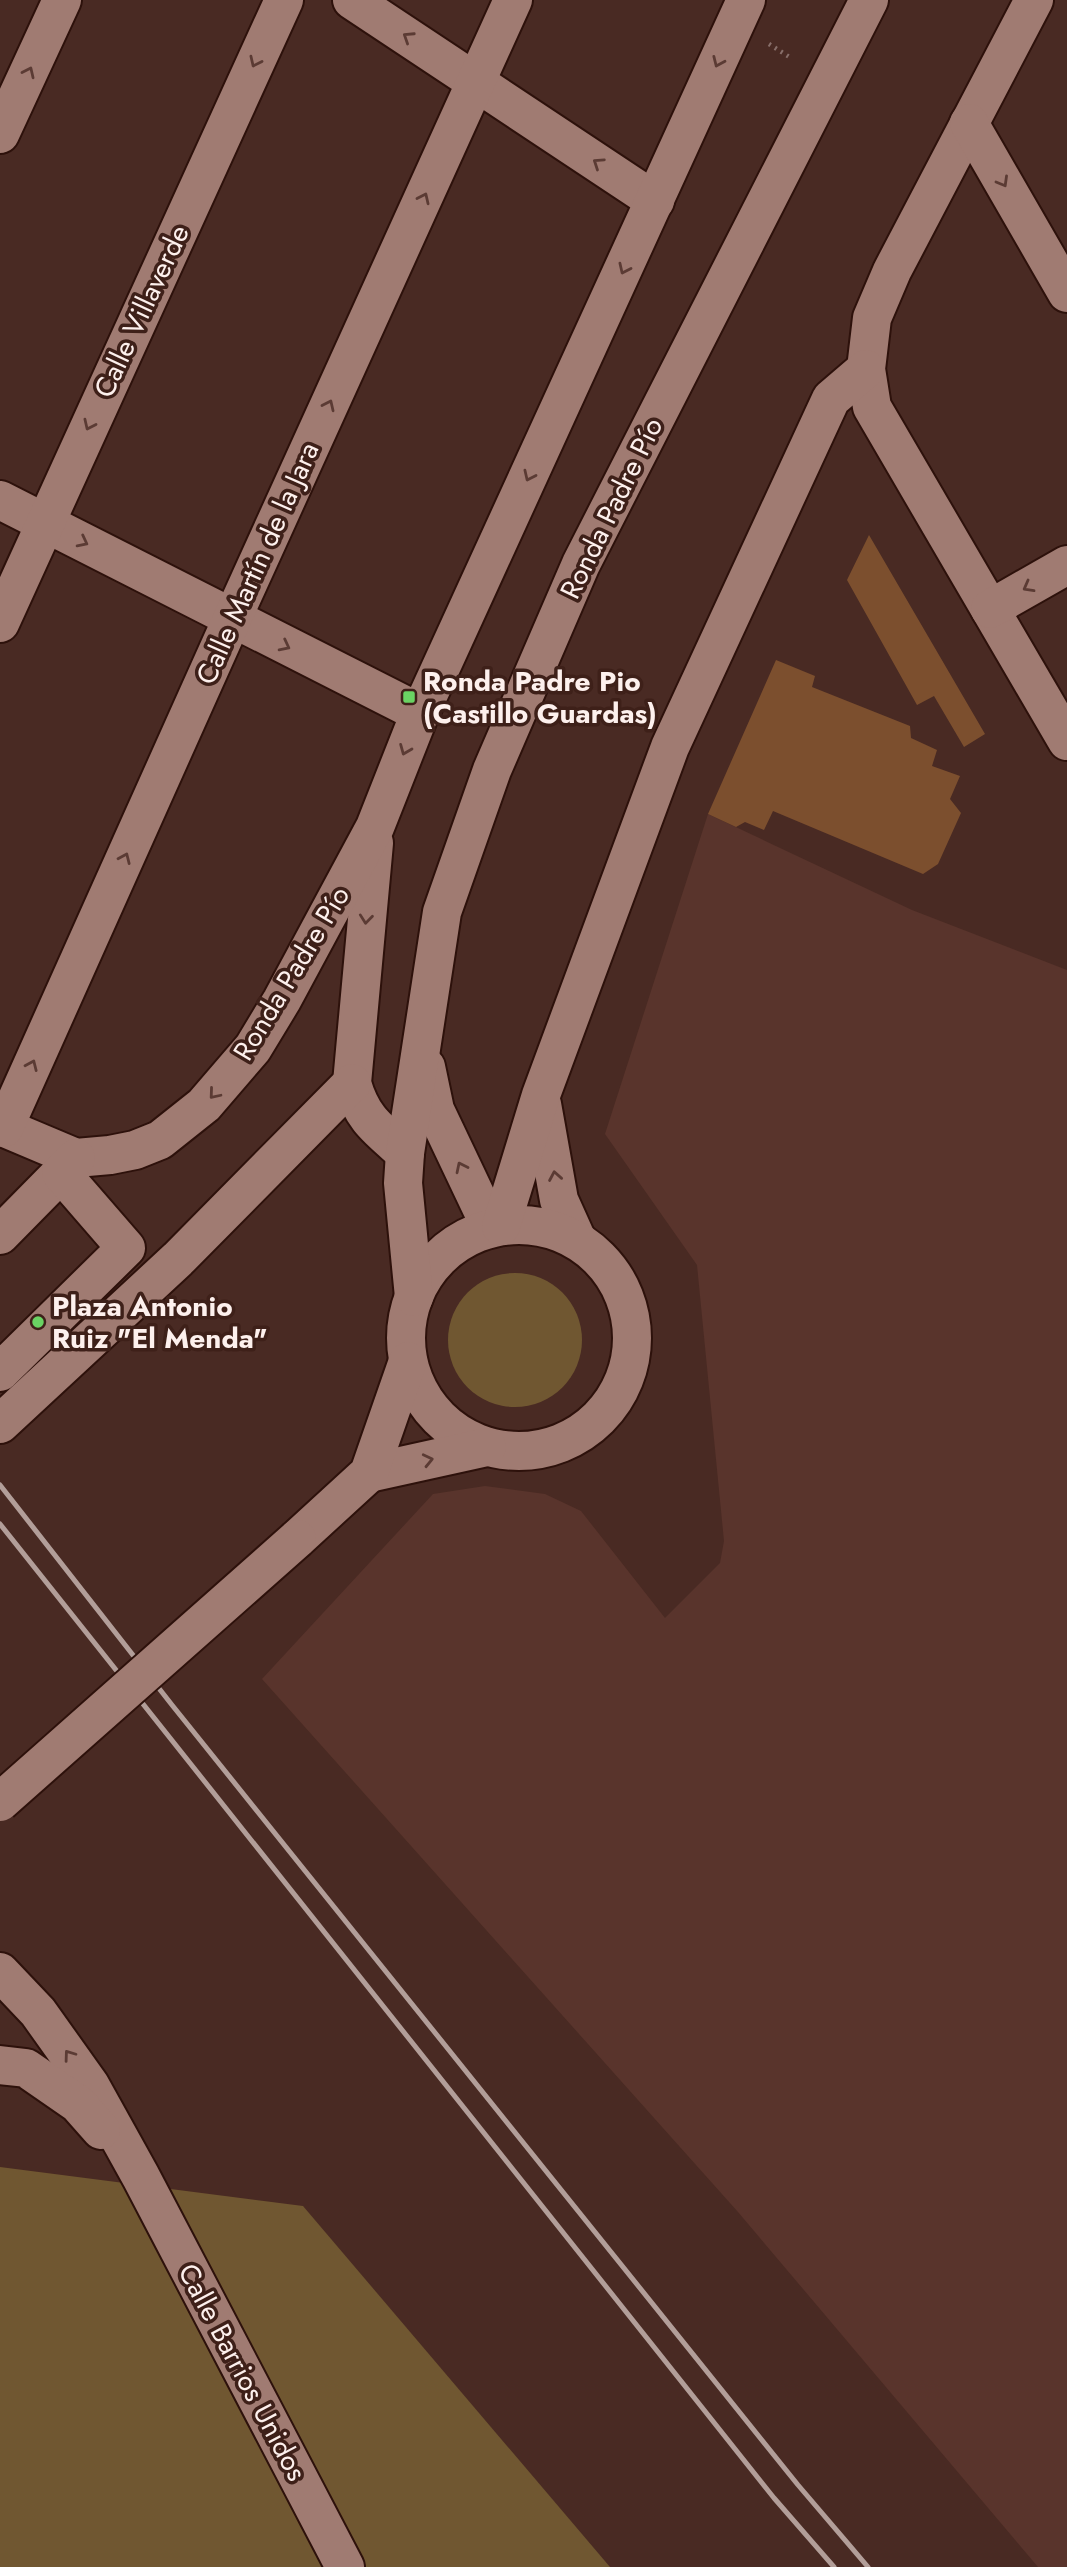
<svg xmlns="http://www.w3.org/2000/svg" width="1067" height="2567" font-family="Jost,sans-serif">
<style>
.built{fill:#59342c}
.green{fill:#705731}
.building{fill:#7c4f2e}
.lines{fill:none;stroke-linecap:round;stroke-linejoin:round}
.street-casing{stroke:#2d110b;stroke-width:42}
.path{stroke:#886f6a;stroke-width:4.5;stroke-dasharray:2 5;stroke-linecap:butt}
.street{stroke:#a07b72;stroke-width:38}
.rail{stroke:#b29e99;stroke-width:5}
.street-bridge-casing{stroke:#2d110b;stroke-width:42;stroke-linecap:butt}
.street-bridge{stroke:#a07b72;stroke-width:38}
.oneway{stroke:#5b3b34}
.poi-dot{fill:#6ad363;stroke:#3e2019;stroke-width:2.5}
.labels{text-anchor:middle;stroke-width:7;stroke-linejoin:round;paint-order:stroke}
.street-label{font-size:28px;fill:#fdf0ed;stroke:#3e2019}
.poi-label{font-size:28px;font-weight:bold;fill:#fdf0ed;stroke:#3e2019;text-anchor:start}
</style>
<rect width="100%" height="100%" fill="#492a23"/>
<path class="built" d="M708 814 912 910 1067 970V2567H1038L738 2212 262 1679 433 1494 485 1486 545 1494 581 1511 665 1618 720 1563 724 1541 697 1265 605 1134Z"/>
<g class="green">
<circle cx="515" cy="1340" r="67"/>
<path d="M0 2167 303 2206 610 2567H0Z"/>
</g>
<g class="building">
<path d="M869 535 985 734 964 747 934 696 917 705 847 580Z"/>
<path d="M776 660 815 676 812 687 910 726 911 738 937 750 932 766 960 776 950 799 961 813 938 864 923 874 773 811 764 830 745 822 736 827 708 814Z"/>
</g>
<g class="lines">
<g class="street-casing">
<g id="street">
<path d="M352 0 655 201"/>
<path d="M1034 0 892 271 872 318 866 369 872 407 1067 741"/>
<path d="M969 123 1067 293"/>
<path d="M0 134 62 0"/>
<path d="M0 500 420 713"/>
<path d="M990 609 1067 565"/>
<path d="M0 623 284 0"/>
<path d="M374 843 352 1083C362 1119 378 1129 405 1153"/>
<path d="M426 1067 435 1110 491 1228"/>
<path d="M542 1104 559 1200 577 1240"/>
<path d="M0 1126 76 1158 110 1155 135 1150 160 1140 204 1105 253 1048 282 1000 375 827 420 713 746 0"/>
<path d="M4 1128 232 619 513 0"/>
<circle cx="519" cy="1338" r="113"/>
<path d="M501 1226 541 1095 670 747 831 399 866 369"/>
<path d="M0 1235 61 1173"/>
<path d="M414 1297 403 1183 405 1153 442 912 492 770 581 564 869 0"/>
<path d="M0 1372 126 1248 61 1173 76 1158"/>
<path d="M0 1424 178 1259 352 1083"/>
<path d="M369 1473 487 1447"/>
<path d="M297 1539 369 1473 408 1361"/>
<path d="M0 1972 38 2012 90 2085 141 2177 345 2567"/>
<path d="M0 2065 26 2068 78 2104 101 2130"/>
</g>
</g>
<path class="path" d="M769 44 791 58"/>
<use href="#street" class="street"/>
<g class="rail">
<path d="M0 1485 172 1705 798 2485 868 2567"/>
<path d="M0 1524 774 2498 834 2567"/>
</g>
<g class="street-bridge-casing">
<path id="street-bridge" d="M0 1802 297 1539"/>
</g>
<use href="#street-bridge" class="street-bridge"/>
</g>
<defs><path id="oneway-chevron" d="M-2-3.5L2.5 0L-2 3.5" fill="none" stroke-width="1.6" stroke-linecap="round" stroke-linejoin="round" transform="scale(1.75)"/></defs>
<g class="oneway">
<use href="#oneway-chevron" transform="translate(408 37) rotate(-147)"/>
<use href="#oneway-chevron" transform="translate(255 62) rotate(115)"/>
<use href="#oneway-chevron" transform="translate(718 62) rotate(114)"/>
<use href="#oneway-chevron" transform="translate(29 72) rotate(-65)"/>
<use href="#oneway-chevron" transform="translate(598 163) rotate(-146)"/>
<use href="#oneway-chevron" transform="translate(1003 182) rotate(60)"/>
<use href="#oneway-chevron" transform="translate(424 198) rotate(-65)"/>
<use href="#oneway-chevron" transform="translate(624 269) rotate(115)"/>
<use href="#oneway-chevron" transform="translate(329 405) rotate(-65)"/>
<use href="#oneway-chevron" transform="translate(89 425) rotate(115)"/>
<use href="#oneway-chevron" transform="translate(529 476) rotate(115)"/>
<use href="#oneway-chevron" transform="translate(83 542) rotate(27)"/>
<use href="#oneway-chevron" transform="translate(1028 587) rotate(151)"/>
<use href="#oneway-chevron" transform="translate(285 646) rotate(27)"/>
<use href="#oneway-chevron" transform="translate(405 750) rotate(112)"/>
<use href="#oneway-chevron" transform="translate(125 858) rotate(-66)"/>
<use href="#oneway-chevron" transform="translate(366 919) rotate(96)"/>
<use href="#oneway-chevron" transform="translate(32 1065) rotate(-66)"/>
<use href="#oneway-chevron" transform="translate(214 1094) rotate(130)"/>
<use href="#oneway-chevron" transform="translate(461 1167) rotate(-116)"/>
<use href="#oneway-chevron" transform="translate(555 1176) rotate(-100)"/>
<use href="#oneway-chevron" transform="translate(428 1460) rotate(-13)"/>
<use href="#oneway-chevron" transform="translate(69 2055) rotate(-126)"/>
</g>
<g class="poi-dot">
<rect x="402" y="690" width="14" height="14" rx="3.5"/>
<circle cx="38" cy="1322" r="7"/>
</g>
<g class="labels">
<g class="street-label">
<text transform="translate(141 311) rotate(-65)" y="10">Calle Villaverde</text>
<text transform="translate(611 508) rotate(-64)" y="10">Ronda Padre Pío</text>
<text transform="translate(257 563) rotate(-66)" y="10">Calle Martín de la Jara</text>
<text transform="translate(291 973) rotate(-59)" y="10">Ronda Padre Pío</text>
<text transform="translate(243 2372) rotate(62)" y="10">Calle Barrios Unidos</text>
</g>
<g class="poi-label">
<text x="423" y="691">Ronda Padre Pio<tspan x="423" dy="32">(Castillo Guardas)</tspan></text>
<text x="52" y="1316">Plaza Antonio<tspan x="52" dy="32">Ruiz "El Menda"</tspan></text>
</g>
</g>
</svg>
